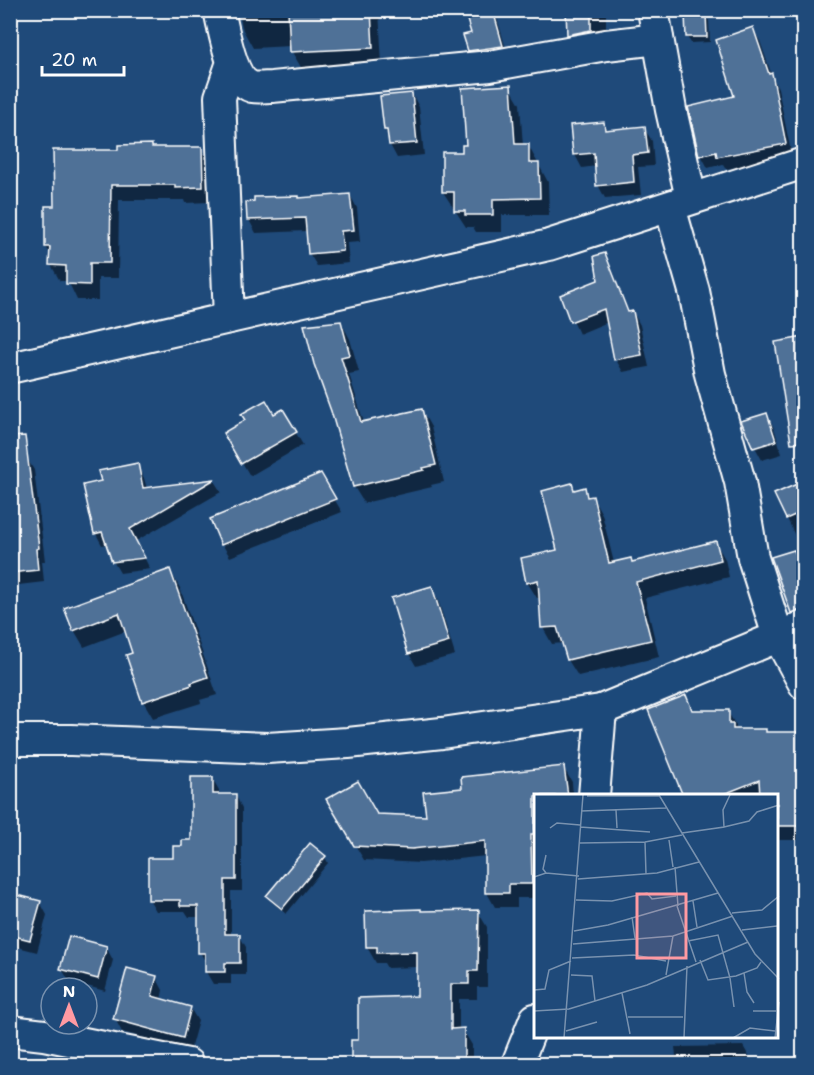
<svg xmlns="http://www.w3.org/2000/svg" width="814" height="1075" font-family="'Shantell Sans',sans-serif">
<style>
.shadow{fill:#0007}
.building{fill:#507197;stroke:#fff;stroke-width:1.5}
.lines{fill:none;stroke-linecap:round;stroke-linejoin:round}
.minor-casing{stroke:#fff;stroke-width:34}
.minor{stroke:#1f4a7a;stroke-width:30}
.inset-road{fill:none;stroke:#7992af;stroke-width:1.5}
.view{fill:#ff9aa2;fill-opacity:0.15;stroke:#ff9aa2;stroke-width:3}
.inset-edge{fill:none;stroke:#fff;stroke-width:3}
</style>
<rect width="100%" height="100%" fill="#1f4a7a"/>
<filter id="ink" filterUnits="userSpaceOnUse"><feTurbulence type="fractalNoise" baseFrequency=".0167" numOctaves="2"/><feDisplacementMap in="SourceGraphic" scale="12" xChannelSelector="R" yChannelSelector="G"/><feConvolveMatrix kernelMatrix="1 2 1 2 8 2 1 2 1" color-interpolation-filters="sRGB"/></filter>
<g filter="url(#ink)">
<g class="shadow">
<path d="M238 10H379L382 65 302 69 292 52 291 46 253 48 243 30Z"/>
<path d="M493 10 497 18 509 59 477 63 469 50Z"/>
<path d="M568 10H606V41L576 47 568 34Z"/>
<path d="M705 15 709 21 710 42 691 43 687 37Z"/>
<path d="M753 29 760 41 772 76 778 88 792 157 726 169 723 164 708 168 701 155 736 97Z"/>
<path d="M510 87 520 104 523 146 528 145 548 182 549 215H502V232H476L473 227H466L443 192 468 146Z"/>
<path d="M412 94 419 107 424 155 397 158 390 145 389 137 385 130Z"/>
<path d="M603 124 608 131 644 128 652 141 654 166 638 167 641 195 605 198 598 185 596 166 582 168 575 155Z"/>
<path d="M151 145 153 149 201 148 210 164 211 202 185 203 184 200H119L118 278H98V300H77L68 281H60L51 265V255L46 247 56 207 120 151Z"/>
<path d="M350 195 357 208 360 242 347 243 349 263 317 266 309 253 307 231 256 233 249 220 248 203Z"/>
<path d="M604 255 611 268 629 313 633 312 640 325 649 367 623 372 616 360 608 322 579 334 562 296 600 281Z"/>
<path d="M341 322 350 339 359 372 349 374 364 423 422 411 431 427 444 482 431 485 432 487 364 503 354 487 333 411Z"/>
<path d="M283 411 303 445 250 476 225 433 273 417Z"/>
<path d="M767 415 774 428 782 454 762 460 755 447Z"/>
<path d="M26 457 34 470 45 561H42L44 582 10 586V459Z"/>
<path d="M137 466 144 478 147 489 214 481 221 492 136 541 150 569 120 573 113 561 107 544 102 545 96 534Z"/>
<path d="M320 475 342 512 230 557 222 544Z"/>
<path d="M804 482V617L797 619 791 607 773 558 801 549 776 494Z"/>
<path d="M572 485 575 491 584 489 590 498H593L602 514 614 563H632L715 542 725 559 729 577 645 598 659 657 578 676 568 660 564 643 552 644 543 628 540 598H537L527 582 558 552Z"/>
<path d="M170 571 180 588 217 695 200 700 201 703 153 718 143 701 134 654 126 631 84 647 74 630Z"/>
<path d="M431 587 438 600 455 655 416 666 409 654Z"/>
<path d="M686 697 694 711 728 712 736 726V730H766L768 734 800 733 804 740V840H776V796H685Z"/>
<path d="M563 767 572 782 573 796H535V898H517V907H495L487 893 486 856 421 863 364 860 328 800 376 815 428 818 463 789Z"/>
<path d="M212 778 219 790V796H236L242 808V891H231V935H239L246 947V975H231V984H213L206 972V963L200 952V917H189L185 911H156L149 899 174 859 183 847 192 842Z"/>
<path d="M325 857 328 863 286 914 272 902 268 896Z"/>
<path d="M10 895 40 902 47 915 37 952 10 945Z"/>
<path d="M367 912 398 918 478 912 487 927V987H477V999H459V1030H463L472 1045V1064H353L360 1041 418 998V967L387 968 384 963H376L367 947Z"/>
<path d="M106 947 113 960 105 991 69 981 62 969Z"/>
<path d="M156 977 163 990 161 1000 190 1008 198 1021 190 1050 122 1032 115 1019Z"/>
<path d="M743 1046 750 1058V1064H621V1057L676 1056 675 1047Z"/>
</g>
<g class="building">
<path d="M288 10H371L373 48 290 52Z"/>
<path d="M464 10H493L503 46 468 51 463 35 471 33Z"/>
<path d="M566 10H591V30L567 35Z"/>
<path d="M706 13 707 37H686L685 14Z"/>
<path d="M753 27 769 74 772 73 786 144 717 157 716 152 699 156 688 107 734 96 716 40Z"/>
<path d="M511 85 515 144H529V163H539L540 198 493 199V215H465V211H454V192H442V152H462V145H466L462 88Z"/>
<path d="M412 93 417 143 389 145 387 130H384L380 96Z"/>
<path d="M604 122 605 130 645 126 648 153 632 155 634 182 596 186 594 153 573 155 570 125Z"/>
<path d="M152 144V147H202L203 187 175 188V185H111L110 263H90V285L66 284V266L49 265 50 247H45V206H54L53 150H118V145Z"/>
<path d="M350 194 354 230 341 231 343 251 308 254 305 218 247 220 246 202 254 201V197L299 196V198Z"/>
<path d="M605 253 628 312 633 311 642 355 614 360 604 309 570 322 560 295 598 280 594 256Z"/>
<path d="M341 321 350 355 341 357 361 422 422 409 436 465 423 468 424 470 353 487 331 411 314 364 304 325Z"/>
<path d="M804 337V442L791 443 775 342Z"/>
<path d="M266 400 274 414 283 409 297 432 241 464 223 433 245 420 241 414Z"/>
<path d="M767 413 776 441 753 448 741 421Z"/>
<path d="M25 436 39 548 36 549 38 570 10 573V437Z"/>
<path d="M138 463 143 488 215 479 130 529 145 558 112 562 102 532 94 534 83 485 101 481 98 471Z"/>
<path d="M321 473 336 499 221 545 210 519Z"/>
<path d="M804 481V511L786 519 774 494Z"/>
<path d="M572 483 574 490 585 487 587 497 593 496 609 563 631 558 632 562 716 541 721 560 636 582 651 640 567 660 557 627 541 628 538 580 526 583 521 558 557 550 542 491Z"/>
<path d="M794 550 797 557 804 555V609L791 613 771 557Z"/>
<path d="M170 569 208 677 191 683 192 685 142 702 126 655 132 653 119 613 73 631 64 608Z"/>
<path d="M432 586 449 642 408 654 391 598Z"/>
<path d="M686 695 692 710H729V724H733V729H766V732H801V743H804V826H777V796H760L759 780 719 796H683L648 710Z"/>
<path d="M564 766 568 796H535V834H531L532 884H509V893H485V841L412 849 354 846 326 799 358 781 377 814 426 816 423 792 462 788 461 777Z"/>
<path d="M191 777H213V794H236V880H225V934H240V963H225V972H205V953H198V906H180V900H148V858H173V846H182V840H191Z"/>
<path d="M310 843 326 856 282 909 266 896Z"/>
<path d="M10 893 41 901 30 940 10 935Z"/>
<path d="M421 909V911L479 910 478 971H469V984H451V1029L464 1028V1064L351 1065V1040H358V998L417 996V952L377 953V947H366L365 911 391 910 394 912 392 910Z"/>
<path d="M69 936 107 946 98 979 60 969Z"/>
<path d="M127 968 157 976 152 996 191 1007 183 1038 113 1019Z"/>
</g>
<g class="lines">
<g class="minor-casing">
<g id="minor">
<path d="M219 10C224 30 231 81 252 87 258 88 266 87 272 87L490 66 606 45 658 39"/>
<path d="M653 10 671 110 691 198"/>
<path d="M670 207 694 291 710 374 740 482 753 558 778 636 804 684"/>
<path d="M229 318 220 97 230 68 236 74"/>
<path d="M10 368 549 245 804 163"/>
<path d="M10 740H71L267 748 348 743 442 733 601 710 804 626"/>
<path d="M594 796 601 710"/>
<path d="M10 1031 44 1035 188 1064"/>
<path d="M517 1064 535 1019"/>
</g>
</g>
<use href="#minor" class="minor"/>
</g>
</g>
<g transform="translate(534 794)">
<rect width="244" height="244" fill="#1f4a7a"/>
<path class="inset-road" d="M125 1 221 160 245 185M53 2H126M82 16 83 34M47 17 132 14M46 33 116 38M190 33 215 27 223 18 245 11M16 34 23 29 46 31M148 39 190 33 189 16 196 1M135 46 139 73M111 48 112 80M46 49 111 48 148 41M12 61 9 75 12 79M141 73 144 112M0 83 12 79 45 82M44 85 123 79 165 68M42 106 78 107 113 99 118 105 142 102M159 107 163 133M143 112 162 168M198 119 228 116 245 102M98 123 101 144M208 136 243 132M40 137 74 131 184 99M154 147 184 141 196 184M39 150 139 142 199 122M38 164 100 161 132 167M166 166 174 186 202 182 223 174 227 168M210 179 213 198 220 209M37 181 58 182 61 207M132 181 139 142M196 184 200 213M0 196 11 195 15 176 37 167M88 199 96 240M35 215 113 191 214 148M0 217 35 215M219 217H242M94 223H149M32 237 63 228M30 244 49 1M150 244 153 172M199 244 216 234 241 237M241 244 245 208"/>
<path class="view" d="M103 100H152V164H103Z"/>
<rect width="244" height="244" class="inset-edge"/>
</g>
<rect width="814" height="1075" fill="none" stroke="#1f4a7a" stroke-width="36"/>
<rect x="18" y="18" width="778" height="1039" fill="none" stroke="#fff" stroke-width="2" filter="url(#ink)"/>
<g transform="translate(69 1006)"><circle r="28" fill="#1f4a7a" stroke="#7992af" stroke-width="1.5"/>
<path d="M0-4.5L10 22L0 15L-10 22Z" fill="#ff9aa2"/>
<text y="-9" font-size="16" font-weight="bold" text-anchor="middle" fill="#ffffff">N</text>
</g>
<path d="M42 66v9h82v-9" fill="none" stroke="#ffffff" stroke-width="3"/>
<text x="51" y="66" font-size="18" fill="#ffffff" stroke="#1f4a7a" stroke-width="4.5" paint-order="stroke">20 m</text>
</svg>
